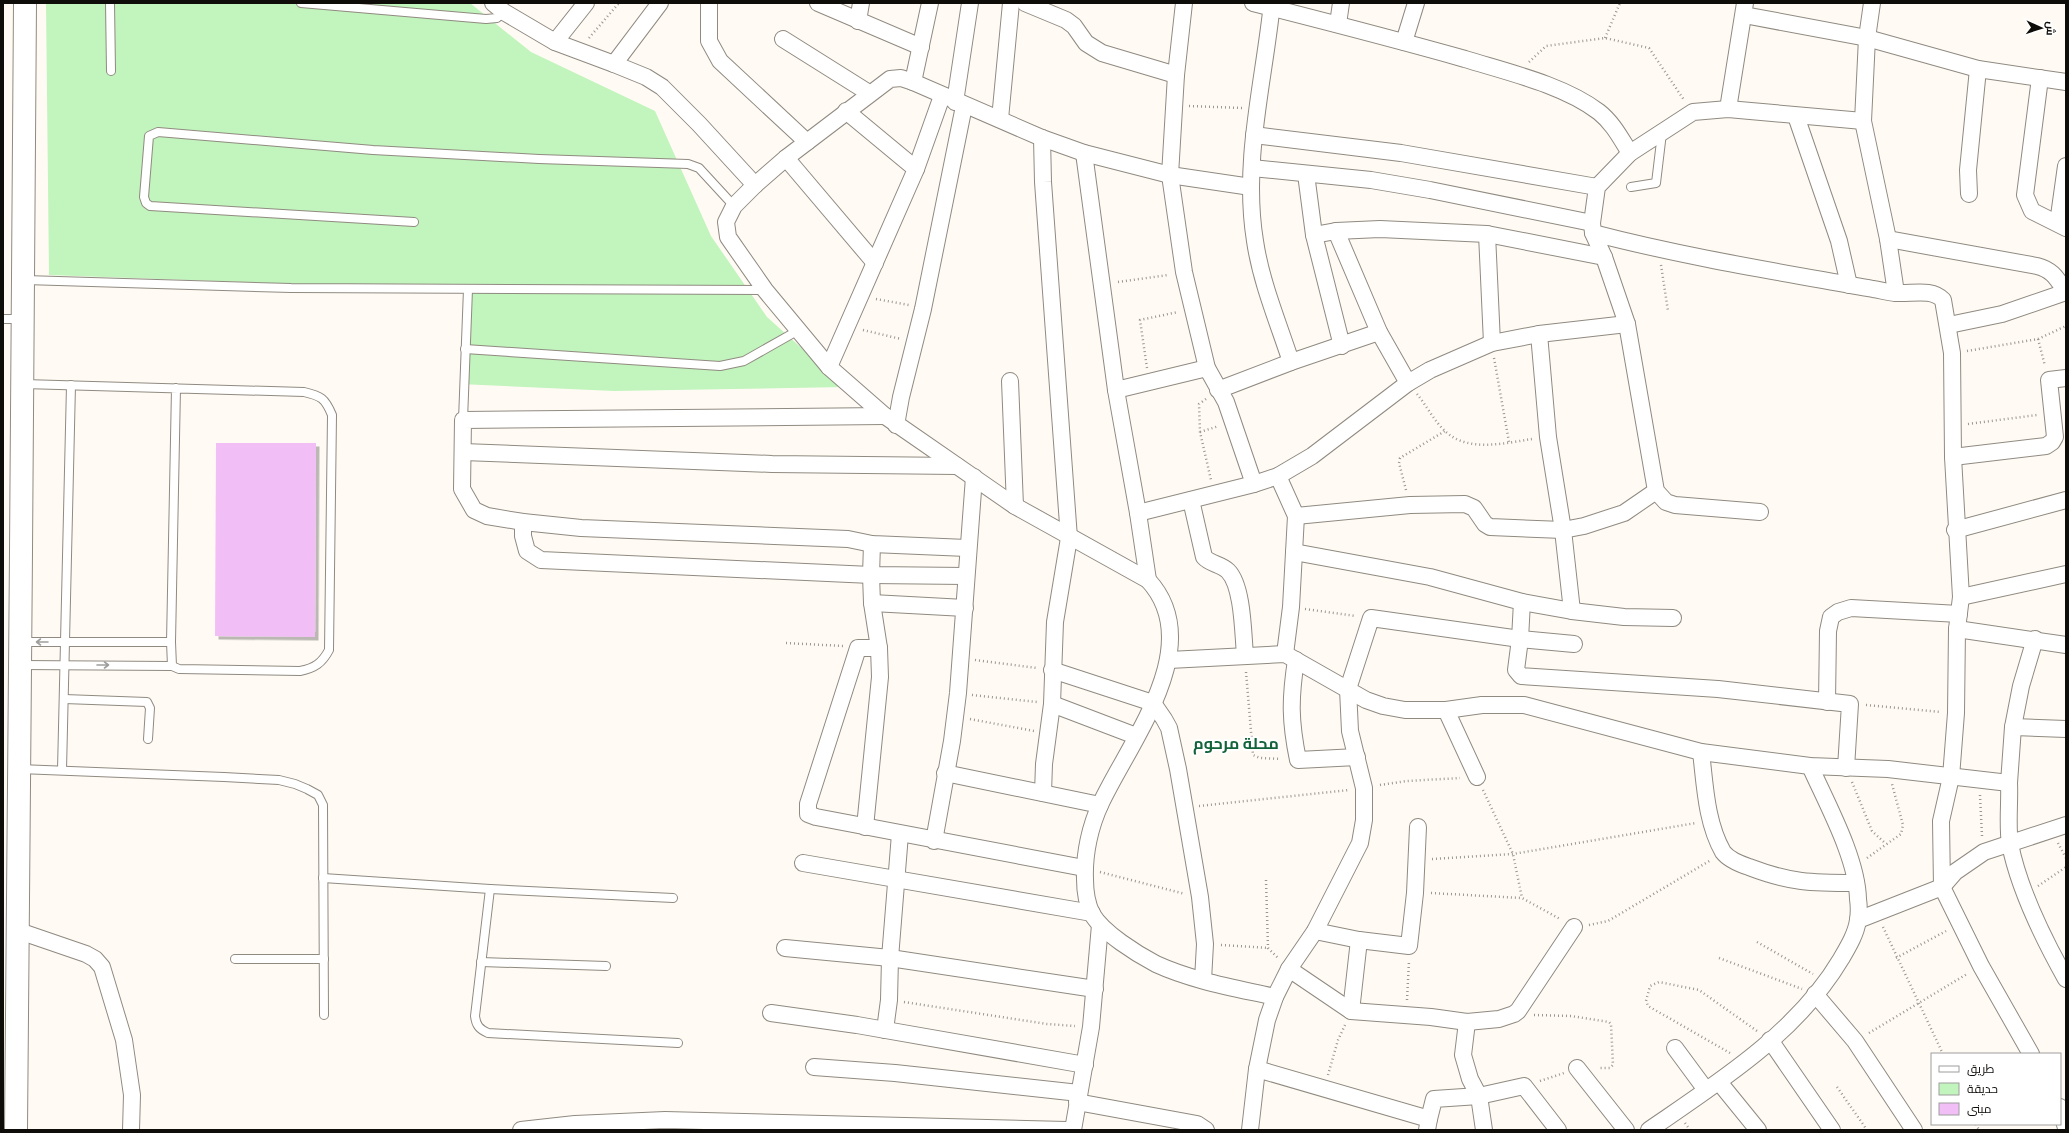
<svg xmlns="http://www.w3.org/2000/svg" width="2069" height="1133" font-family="Cabin,Cairo,sans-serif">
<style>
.green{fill:#c2f4bd}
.building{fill:#f1bff6;filter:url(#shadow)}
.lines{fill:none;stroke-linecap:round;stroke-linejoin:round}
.lane-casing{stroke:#908a80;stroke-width:10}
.street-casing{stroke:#908a80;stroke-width:18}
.secondary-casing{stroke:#908a80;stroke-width:24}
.path{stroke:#9a9791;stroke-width:2.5;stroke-dasharray:1 3;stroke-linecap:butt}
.lane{stroke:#fff;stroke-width:8}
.street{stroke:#fff;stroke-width:16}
.secondary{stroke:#fff;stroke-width:22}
.oneway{stroke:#9f9e9d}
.labels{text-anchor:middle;stroke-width:4;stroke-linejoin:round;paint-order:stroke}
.district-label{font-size:16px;font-weight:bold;fill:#12633a;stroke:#fff}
</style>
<defs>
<filter id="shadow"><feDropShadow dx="3.5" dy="3.5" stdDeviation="0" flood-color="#0004"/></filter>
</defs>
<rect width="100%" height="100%" fill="#fffbf4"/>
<path class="green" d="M46 3H470L531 52 655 111 711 236 767 317 845 387 614 391 460 384 464 290 49 275Z"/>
<path class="building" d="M216 443H316L315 637 215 636Z"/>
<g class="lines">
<g class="lane-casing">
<g id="lane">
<path d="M110 3 111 71"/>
<path d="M301 3 486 19 497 18 504 12"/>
<path d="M1631 187 1656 183 1662 133"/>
<path d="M414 222 150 206 146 203 144 197 149 136 158 132 373 150 539 159 688 164 699 168 734 206"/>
<path d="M25 280 291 288 765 290"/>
<path d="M3 319H22"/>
<path d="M465 349 720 366 744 361 797 331"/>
<path d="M24 384 304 392C321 396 325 398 332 415L329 650C322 663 315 668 300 671L179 669 172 666 171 642 176 388"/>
<path d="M463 420 468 289"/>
<path d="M21 642H171"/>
<path d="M21 665 172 666"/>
<path d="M64 699 147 702 150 708 148 739"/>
<path d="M19 769 224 777 279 780 295 784 307 789 318 795 323 805 324 1015"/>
<path d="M62 770 71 385"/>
<path d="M323 878 490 889 673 898"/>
<path d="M490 889 475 1016C476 1025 479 1029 488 1033L678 1043"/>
<path d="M235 959H324"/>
<path d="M481 962 606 966"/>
</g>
</g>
<g class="street-casing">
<g id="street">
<path d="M493 3 504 12 555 42 614 64 646 77 662 87 699 124 755 185"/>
<path d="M709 3V41L720 61 807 142"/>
<path d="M818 3 921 47"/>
<path d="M1025 3 1066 20 1074 26 1086 43 1102 53 1176 75"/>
<path d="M1184 3 1176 75 1170 175 1184 272 1207 368 1226 402 1254 484"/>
<path d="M1253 3C1324 21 1394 39 1465 59 1507 72 1564 85 1599 112 1613 123 1621 139 1630 153"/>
<path d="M1272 3C1264 82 1242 161 1255 241 1261 282 1278 322 1291 362"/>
<path d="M1872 3 1867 38 1863 121 1888 239 1896 293"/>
<path d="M1744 15 1867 38 1978 69 2066 82"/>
<path d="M858 21 861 3"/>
<path d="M1338 24 1341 3"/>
<path d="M783 39 869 93"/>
<path d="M555 42 586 3"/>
<path d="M1404 42 1416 3"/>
<path d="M614 64 660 3"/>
<path d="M2040 78 2025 195 2032 211 2066 228"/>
<path d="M913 82 930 3"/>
<path d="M955 102 970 3"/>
<path d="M1728 109 1745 3"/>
<path d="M846 111 916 169"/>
<path d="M1796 116 1839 241 1849 285"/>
<path d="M1000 119 1011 3"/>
<path d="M1254 135 1401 153 1597 187"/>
<path d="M1042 138 1043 182 1069 538 1055 622 1052 704 1044 764 1043 793"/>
<path d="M1084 153 1116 390 1138 513 1148 580"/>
<path d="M786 158 875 263"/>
<path d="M1252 168 1371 180 1430 190 1592 223"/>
<path d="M1306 174 1314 235 1342 346"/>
<path d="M1251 187 1170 175 1084 153 1042 138 913 82 901 78 890 79 786 158 755 185 734 206 726 222 728 237 765 290 829 367 885 416 1015 506 1148 580C1208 645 1130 741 1101 803 1090 826 1084 854 1085 879 1085 890 1087 904 1092 914 1103 933 1137 954 1156 964 1193 981 1235 988 1275 997"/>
<path d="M1969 194 1968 170 1978 69"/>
<path d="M2058 223 2066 166"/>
<path d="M1336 231 1379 332 1408 383"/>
<path d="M1593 233C1685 257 1779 272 1873 289 1881 290 1889 293 1897 293 1912 294 1932 288 1943 300L1952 353 1953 457 1961 597 1957 629 1956 713 1951 777 1941 821 1942 887 1981 966 2031 1054"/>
<path d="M1487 234 1492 343"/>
<path d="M1314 235 1336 231 1380 229 1487 234 1604 257"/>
<path d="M1888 239 2037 266C2053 270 2057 279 2066 292"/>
<path d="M1949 325 2002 314 2066 292"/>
<path d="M1539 334 1548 437 1563 530 1572 611"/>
<path d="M829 367 916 169 942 96"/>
<path d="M1010 381 1015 506"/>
<path d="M1116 390 1207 368"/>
<path d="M1218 390 1291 362 1379 332"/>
<path d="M885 416 463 420 462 489 474 510 487 516 523 522 581 528 848 539 872 544 967 548"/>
<path d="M896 425 901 397 923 309 964 106"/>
<path d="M463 452 772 464 957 466"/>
<path d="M1953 457 2046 446 2052 442 2055 437 2049 380 2066 378"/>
<path d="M1278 476 1296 516 1291 607 1285 654"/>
<path d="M1191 500 1204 557C1210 564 1221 564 1228 571 1243 586 1243 634 1245 655"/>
<path d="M1760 512 1675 505 1666 502 1656 491 1627 324 1604 257 1593 233 1592 223 1597 187 1630 153 1693 112 1728 109 1863 121"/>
<path d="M1138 513 1254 484 1278 476 1312 456 1408 383 1430 370 1492 343 1539 334 1627 324"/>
<path d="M1296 516 1410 505 1465 504 1474 508 1485 524 1490 527 1563 530 1584 526 1624 513 1656 491"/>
<path d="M523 522V536L527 551 541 560 871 575 966 576"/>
<path d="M1955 530 2066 500"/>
<path d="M1294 552 1430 577 1522 602 1572 611 1624 617 1673 618"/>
<path d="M1961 597 2066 574"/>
<path d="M1522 602 1520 639 1516 670 1521 676 1718 689 1850 704 1846 768"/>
<path d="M872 603 965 608"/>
<path d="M1957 629 2066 645"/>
<path d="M879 648H858L808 804V814L816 817 1084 868"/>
<path d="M1169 660 1285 654 1366 700 1383 706 1405 710H1446L1482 705H1524L1701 752 1810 766 1888 769 2009 783 2013 727 2021 686 2035 639"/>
<path d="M1296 660C1290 699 1290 721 1298 760L1357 757"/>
<path d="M1052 670 1153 703 1164 719 1169 728 1178 769 1200 897 1205 944 1203 980"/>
<path d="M1827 702 1828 631 1831 617 1838 612 1851 608 1959 614"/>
<path d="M1052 704 1136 736"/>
<path d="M1446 710 1477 777"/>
<path d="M2013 727 2066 729"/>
<path d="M1701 752C1705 785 1706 822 1723 852 1729 860 1740 864 1749 867 1791 883 1811 883 1856 883"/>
<path d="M945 773 1100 805"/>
<path d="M2009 783C2010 802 2007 825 2010 844 2019 890 2043 938 2066 979"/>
<path d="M865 827 880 677 879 648 872 603 871 575 872 544"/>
<path d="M934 841 952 741 958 693 974 477"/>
<path d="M803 863 1092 913"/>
<path d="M1858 920 1942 887 1955 872 1984 852 2066 825"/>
<path d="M16 930 86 954 95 959 102 967 124 1040 132 1095 131 1130"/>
<path d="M1315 931 1359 940 1409 946 1415 893 1418 827"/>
<path d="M785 948 890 958 1095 989"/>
<path d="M1289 969 1351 1011 1431 1017 1467 1022 1499 1019 1514 1014 1518 1011 1574 927"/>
<path d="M1815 994 1855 1041 1914 1130"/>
<path d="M1351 1011 1359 940"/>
<path d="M771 1013 857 1025 1085 1065"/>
<path d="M1467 1022 1463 1055 1470 1079 1479 1096 1484 1130"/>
<path d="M885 1030 889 1000 890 958 900 834"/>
<path d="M1770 1040 1832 1130"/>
<path d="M1675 1048 1706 1090"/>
<path d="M814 1067 895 1073 1079 1093"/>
<path d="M1577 1068 1626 1130"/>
<path d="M1257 1069 1429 1119 1427 1130"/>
<path d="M1719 1082 1758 1130"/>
<path d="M1077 1102 1197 1124 1206 1130"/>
<path d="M2060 1107 2066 1128"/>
<path d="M1429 1119 1434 1099 1479 1096 1524 1086 1558 1130"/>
<path d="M521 1130 575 1124 665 1120 1067 1130"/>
<path d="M1073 1130 1091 1027 1100 925"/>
<path d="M1250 1130 1257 1069 1267 1020 1275 997 1289 969 1315 931 1360 843 1364 820V788L1350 731 1348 689 1371 618 1520 639 1574 644"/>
<path d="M1649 1130C1719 1082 1797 1033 1841 959 1848 947 1856 934 1858 920 1859 913 1859 906 1858 899 1857 858 1827 804 1810 766"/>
</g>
</g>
<g class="secondary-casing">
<path id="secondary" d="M16 1130C17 754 25 379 25 3"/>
</g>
<g class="path">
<path d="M589 38 619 3"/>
<path d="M1605 38 1620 3"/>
<path d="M1529 62 1546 46 1605 38 1649 48 1684 100"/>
<path d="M1189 106 1242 108"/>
<path d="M1661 265 1668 311"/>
<path d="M1118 282 1168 275"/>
<path d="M876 299 909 305"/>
<path d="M863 330 901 339"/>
<path d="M2038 339 2045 366"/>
<path d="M1967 351 2038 339 2066 326"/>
<path d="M1494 358 1509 442"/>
<path d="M1147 368 1140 320 1178 312"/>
<path d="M1417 394C1426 405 1435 422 1445 431 1468 453 1505 443 1532 439"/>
<path d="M1206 399 1199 404 1200 432 1211 480"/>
<path d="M1968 424 2037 415"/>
<path d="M1200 432 1219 426"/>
<path d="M1406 490 1399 463 1400 458 1445 431"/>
<path d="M1305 609 1356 616"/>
<path d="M786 643 843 646"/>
<path d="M975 660 1037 668"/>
<path d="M1246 672 1253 755 1260 758 1281 759"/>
<path d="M972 695 1037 702"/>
<path d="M1866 705 1941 712"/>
<path d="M970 719 1034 731"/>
<path d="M1852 782 1872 831 1886 844"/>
<path d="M1380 785 1407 781 1460 778"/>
<path d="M1483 790 1513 854 1522 898"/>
<path d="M1980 795 1982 836"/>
<path d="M1199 806 1349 790"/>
<path d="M2058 843 2066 858"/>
<path d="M1867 858 1901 834 1903 825 1892 784"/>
<path d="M1432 859 1513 854 1696 823"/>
<path d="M1100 872 1185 894"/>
<path d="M1266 880 1268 948 1278 958"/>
<path d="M2038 886 2066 867"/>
<path d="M1431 893 1522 898 1560 919"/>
<path d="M1589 925 1608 921 1711 860"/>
<path d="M1883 927 1943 1054"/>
<path d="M1757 942 1813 974"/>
<path d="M1221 945 1268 948"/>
<path d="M1719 958 1802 989"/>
<path d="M1896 958 1946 931"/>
<path d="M1407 1000 1409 961"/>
<path d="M904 1002 1047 1024 1075 1026"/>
<path d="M1534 1015 1571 1016 1609 1022 1611 1024 1613 1065 1610 1068H1598"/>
<path d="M1869 1033 1967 974"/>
<path d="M1730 1053 1648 1006 1646 1001 1650 986 1659 982 1699 990 1757 1031"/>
<path d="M1328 1075 1338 1040 1345 1025"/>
<path d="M1540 1081 1564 1073"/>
<path d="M1837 1087 1867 1130"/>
<path d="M1685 1123 1690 1130"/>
<path d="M1976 1124 1979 1130"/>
</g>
<use href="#lane" class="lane"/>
<use href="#street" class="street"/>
<use href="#secondary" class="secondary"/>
</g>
<defs><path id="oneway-shaft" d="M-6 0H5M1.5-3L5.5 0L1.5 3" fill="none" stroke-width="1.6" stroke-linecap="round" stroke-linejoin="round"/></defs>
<g class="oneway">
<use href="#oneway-shaft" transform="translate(42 642) rotate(-180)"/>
<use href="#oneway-shaft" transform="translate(103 665)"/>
</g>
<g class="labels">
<g class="district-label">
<text x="1236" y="749">محلة مرحوم</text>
</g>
</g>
<rect width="2069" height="1133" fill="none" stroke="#0f0d0a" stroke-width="8"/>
<rect x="1931" y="1053" width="130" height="72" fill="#ffffff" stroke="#9f9e9d"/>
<rect x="1939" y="1066" width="20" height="6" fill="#ffffff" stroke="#9f9e9d"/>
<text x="1967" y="1073" font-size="12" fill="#0f0d0a">طريق</text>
<rect x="1939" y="1083" width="20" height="12" fill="#c2f4bd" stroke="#9f9e9d"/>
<text x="1967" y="1093" font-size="12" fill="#0f0d0a">حديقة</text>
<rect x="1939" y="1103" width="20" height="12" fill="#f1bff6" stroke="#9f9e9d"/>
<text x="1967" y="1113" font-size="12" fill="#0f0d0a">مبنى</text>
<g transform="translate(2041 28) rotate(93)" stroke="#ffffff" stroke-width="3" paint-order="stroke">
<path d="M0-3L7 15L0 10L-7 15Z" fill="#0f0d0a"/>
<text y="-6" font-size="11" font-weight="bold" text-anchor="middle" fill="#0f0d0a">ش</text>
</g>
</svg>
